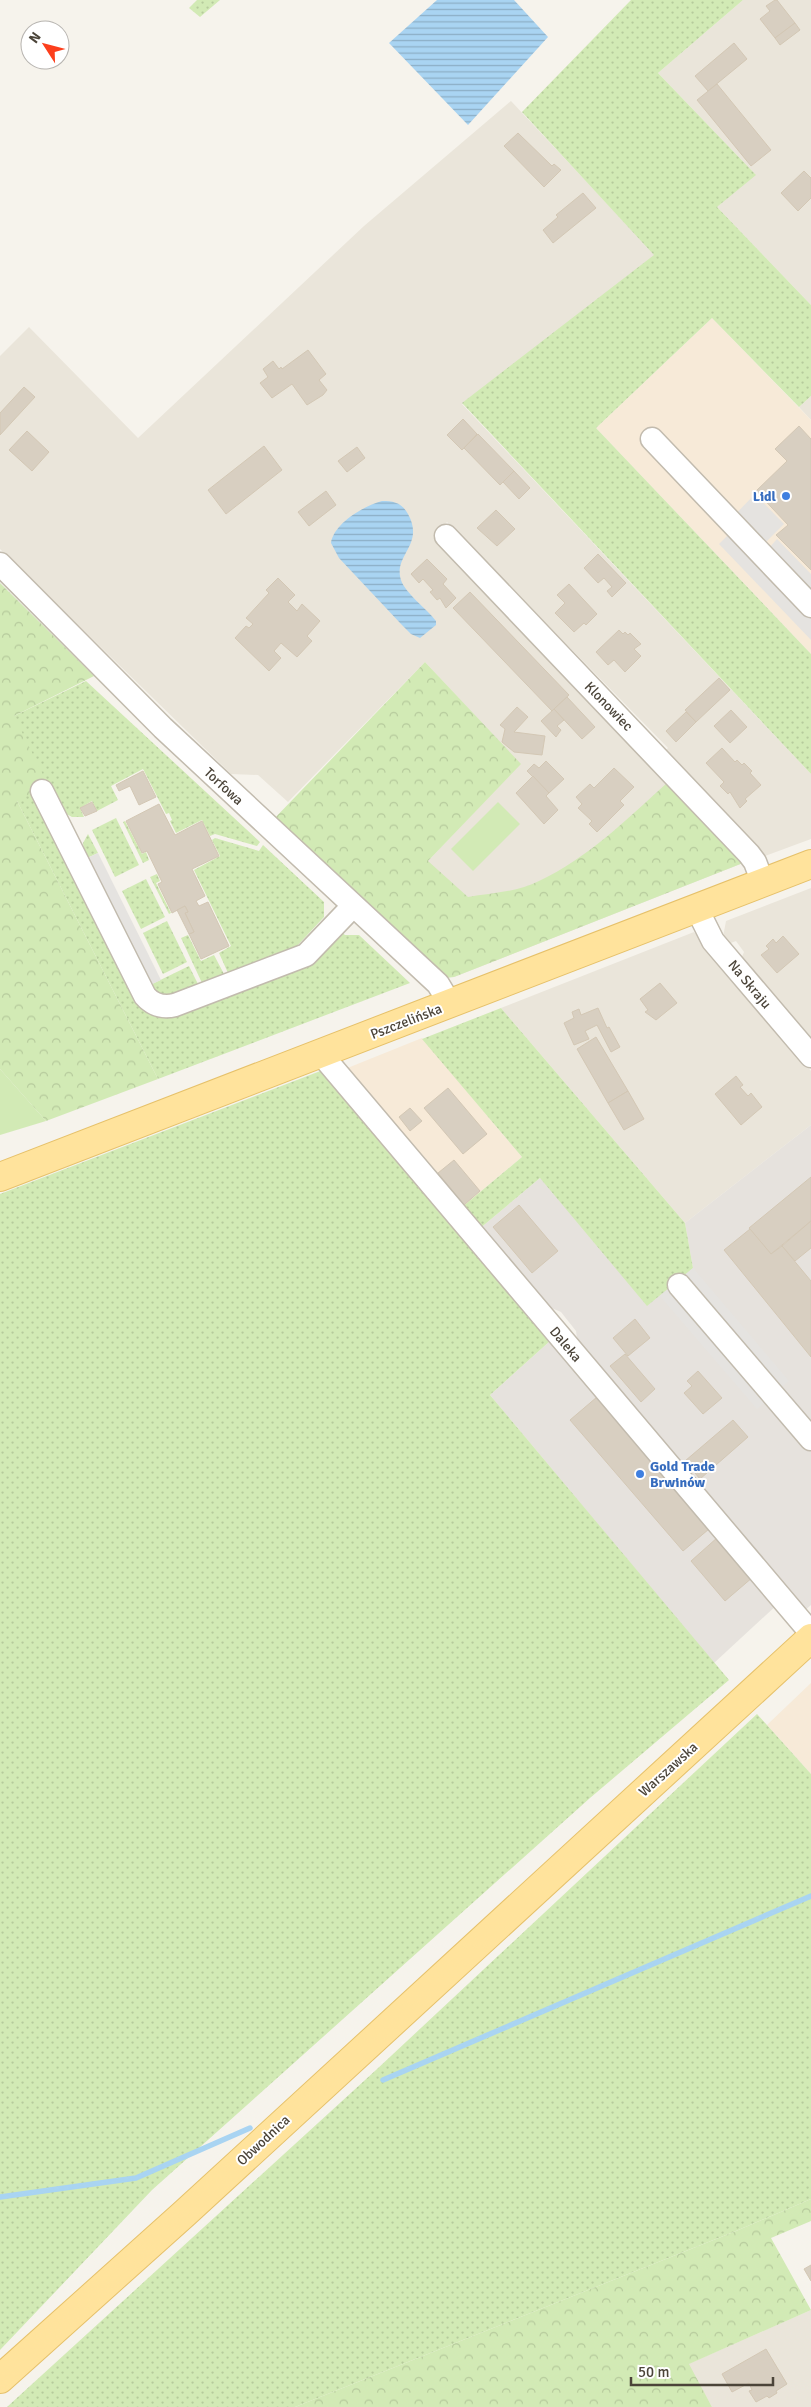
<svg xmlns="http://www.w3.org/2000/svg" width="811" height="2407" font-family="Signika,sans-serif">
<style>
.residential{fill:#eae5da}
.commercial{fill:#f7ead8}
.industrial{fill:#e6e2dd}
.grass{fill:url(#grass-dots)}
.forest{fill:url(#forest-crowns)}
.green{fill:#d2eab5}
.parking{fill:#e5e3e0}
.water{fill:url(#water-rules)}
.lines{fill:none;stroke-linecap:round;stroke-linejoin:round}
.stream{stroke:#a9d4f2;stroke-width:5.5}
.building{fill:#d8cfc1;stroke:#d3c7b4}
.minor-casing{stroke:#c2bbae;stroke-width:25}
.major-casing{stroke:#e6c16a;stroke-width:30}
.minor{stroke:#fff;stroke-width:22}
.major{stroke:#ffe39c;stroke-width:28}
.shop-dot{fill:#3f7fe0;stroke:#fff;stroke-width:2}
.labels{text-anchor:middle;stroke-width:4;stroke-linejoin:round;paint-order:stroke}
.shop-label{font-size:14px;font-weight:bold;fill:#366cbe;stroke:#fff;text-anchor:end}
.street-label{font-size:14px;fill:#4b4439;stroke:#fff}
</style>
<defs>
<pattern id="grass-dots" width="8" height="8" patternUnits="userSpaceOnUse" patternTransform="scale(1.25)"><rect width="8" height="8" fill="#d2eab5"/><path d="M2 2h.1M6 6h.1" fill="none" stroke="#b6ca9c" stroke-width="1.8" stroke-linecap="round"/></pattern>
<pattern id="forest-crowns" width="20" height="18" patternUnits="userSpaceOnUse" patternTransform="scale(1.25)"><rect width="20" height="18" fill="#d2eab5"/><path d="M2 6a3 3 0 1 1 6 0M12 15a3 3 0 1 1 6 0" fill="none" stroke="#b6ca9c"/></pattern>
<pattern id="water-rules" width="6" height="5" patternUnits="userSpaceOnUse" patternTransform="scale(1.25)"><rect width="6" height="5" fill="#a9d4f2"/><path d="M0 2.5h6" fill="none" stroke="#8caec5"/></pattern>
</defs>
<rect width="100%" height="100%" fill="#f6f3ec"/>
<g class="residential">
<path d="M743 0H811V305L717 207 755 174 658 73Z"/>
<path d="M511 101 655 255 462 404 811 774V839L765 856 666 750 668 748 447 522 433 537 743 863 454 977 428 861 520 764 425 662 288 802 258 775 231 774 0 549V356L29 327 138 438 364 226Z"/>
<path d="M811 396V420L799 407Z"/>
<path d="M811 888V1040L741 959 744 952 736 941 728 944 723 937 726 921Z"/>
<path d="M694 932 811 1071V1125L685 1223 501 1008Z"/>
<path d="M811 2310V2407H712L688 2364Z"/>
</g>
<g class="commercial">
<path d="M712 318 811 420V654L596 428Z"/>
<path d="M422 1038 522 1157 461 1208 345 1069Z"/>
<path d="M811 1683V1774L767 1725Z"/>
</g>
<g class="industrial">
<path d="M811 1125V1605L803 1612 578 1345 576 1331 561 1312 542 1304 478 1230 540 1178 693 1268 685 1223Z"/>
<path d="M550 1341 779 1603 714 1663 490 1395Z"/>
</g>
<g class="grass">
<path d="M197 0H220L200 17 189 8Z"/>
<path d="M631 0H743L658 73 756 175 717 207 811 305V396L799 407 712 318 596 428 811 654V774L462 403 654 255 522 112Z"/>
<path d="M86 681 260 842 257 846 215 834 210 836 202 820 176 833 170 821 172 820 169 813 166 814 143 769 111 786 118 800 97 811 92 801 80 808 84 817H72L63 812 148 1009 339 930 345 935H359L410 983 158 1079 17 801 14 716Z"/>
<path d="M116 818 139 865 115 877 92 830Z"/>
<path d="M125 821 142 854 146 852 149 860 143 863 123 822Z"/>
<path d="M88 834 98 853 85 859 83 843Z"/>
<path d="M215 838 259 851 263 845 324 902V917L296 947 228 973 219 953 231 946 194 870 220 856 212 840Z"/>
<path d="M157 874 160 881 156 883 171 913 169 914 150 877Z"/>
<path d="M146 879 165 917 141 929 122 891Z"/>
<path d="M167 921 187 962 163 974 143 933Z"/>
<path d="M188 935 201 961 214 955 224 974 202 983 181 938Z"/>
<path d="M189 966 200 988 164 999 148 986Z"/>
<path d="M501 1008 685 1223 693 1268 647 1306 540 1178 478 1230 461 1208 522 1157 422 1039Z"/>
<path d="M323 1070 550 1341 490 1395 729 1680 590 1798 152 2190 0 2350V1194Z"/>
<path d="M757 1714 811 1774V2199L736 2231 295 2407H7L376 2070Z"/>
</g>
<g class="forest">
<path d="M0 583 94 676 14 716 48 785 17 801 158 1079 46 1121 0 1069Z"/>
<path d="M425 662 521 764 428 861 468 897C491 893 518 892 539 881 588 858 627 819 667 783L743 863 454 977 446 978 272 821Z"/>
<path d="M811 2199V2221L771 2238 811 2310 689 2364 712 2407H295L736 2231Z"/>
</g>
<g class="green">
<path d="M498 802 520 824 473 871 451 849Z"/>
<path d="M0 1069 46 1121 0 1135Z"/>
</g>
<g class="parking">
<path d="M755 494 784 524 764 544 770 547 777 539 811 574V640L719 544 728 535 723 527Z"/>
<path d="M98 853 161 980 148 986 85 859Z"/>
<path d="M693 1268 789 1381 757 1409 660 1296Z"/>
</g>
<g class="water">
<path d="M437 0H514L548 37 468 125 389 43Z"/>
<path d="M382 501C394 501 402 503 408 514 425 545 393 555 401 580 405 593 427 609 436 621V625L420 638 411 634 401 624 339 558 331 543C334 523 364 506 382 501Z"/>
</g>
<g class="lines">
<g class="stream">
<path d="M383 2080 811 1896"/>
<path d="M0 2197 136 2178 250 2128"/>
</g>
</g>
<g class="building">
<path d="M775 0H777L795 23 775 38 760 19 770 11 766 6Z"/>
<path d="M795 23 800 30 780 45 775 38Z"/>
<path d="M734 43 747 59 708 91 695 76Z"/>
<path d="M717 84 771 150 751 166 697 100Z"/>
<path d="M518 133 552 166 554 164 561 170 544 187 504 146Z"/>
<path d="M804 171 811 178V198L798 211 781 193Z"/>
<path d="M583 193 596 208 553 243 543 230 558 217 556 215Z"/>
<path d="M308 350 326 374 319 380 327 390 323 395 307 405 292 384 272 398 260 383 268 377 263 369 273 361 279 369 281 367 282 369Z"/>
<path d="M24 387 35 397 0 435V413Z"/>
<path d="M463 419 477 434 462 450 447 435Z"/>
<path d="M799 426 811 439V570L776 535 788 525 756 491 787 461 775 449Z"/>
<path d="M27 431 49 452 32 471 9 450Z"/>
<path d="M478 434 514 471 500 485 464 448Z"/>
<path d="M264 446 282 470 226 514 208 490Z"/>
<path d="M357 447 365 458 347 472 338 461Z"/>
<path d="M514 471 530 488 519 499 503 482Z"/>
<path d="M326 491 336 505 309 526 298 512Z"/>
<path d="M496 510 515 529 497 546 477 528Z"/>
<path d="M598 554 626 583 612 597 607 591 612 587 604 578 598 583 584 568Z"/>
<path d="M427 559 447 579 443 584 456 598 446 608 440 598 437 600 430 592 433 590 423 579 419 583 411 574Z"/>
<path d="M278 578 295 595 288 602 297 611 302 604 320 621 307 636 312 641 297 657 281 643 274 651 281 658 269 671 235 638 246 626 249 628 253 624 246 618 269 593 266 590Z"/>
<path d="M569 584 597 614 586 625 584 623 574 632 555 613 565 603 557 595Z"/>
<path d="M470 592 569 695 552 711 453 608Z"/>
<path d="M619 630 623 634 625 632 628 635 630 633 641 644 634 649 641 656 625 672 614 660 608 665 596 652Z"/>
<path d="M719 678 730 690 696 722 685 710Z"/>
<path d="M567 697 595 727 582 739 554 709Z"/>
<path d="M517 707 528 717 514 732 545 736 542 755 514 752 502 742 505 729 500 725Z"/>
<path d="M554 709 564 720 557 726 561 730 556 737 541 721Z"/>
<path d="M731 710 747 727 730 743 714 726Z"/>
<path d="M686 712 696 722 676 742 666 731Z"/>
<path d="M722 748 735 762 737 760 742 765 744 763 752 771 750 773 761 785 745 799 747 801 740 808 730 792 728 794 720 786 724 782 706 763Z"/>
<path d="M546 761 564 779 549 793 527 771 534 764 539 768Z"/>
<path d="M614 768 634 787 620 801 624 805 597 832 589 824 592 821 578 808 582 804 576 797 590 784 594 788Z"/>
<path d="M143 771 156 797 139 805 130 786 119 791 116 785Z"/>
<path d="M533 776 549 793 546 796 558 810 544 824 516 793Z"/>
<path d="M92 802 97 811 85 816 80 808Z"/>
<path d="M159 804 175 835 202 821 219 856 192 869 205 896 196 901 199 906 208 902 229 946 201 959 189 934 194 932 185 913 188 912 185 906 172 913 158 884 162 882 147 851 142 853 126 821Z"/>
<path d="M185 906 188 912 185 913 194 932 189 934 177 910Z"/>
<path d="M783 936 799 954 777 973 761 955 769 949 766 946 773 939 776 943Z"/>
<path d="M660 983 677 1003 656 1020 645 1012 648 1010 640 999Z"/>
<path d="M598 1008 607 1028 609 1027 620 1047 611 1052 597 1025 585 1031 589 1039 574 1045 564 1023 574 1018 572 1012 579 1009 581 1015Z"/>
<path d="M596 1037 628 1091 608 1103 577 1049Z"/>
<path d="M736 1076 743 1085 740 1087 748 1096 751 1093 762 1107 741 1125 715 1094Z"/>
<path d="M448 1088 487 1134 463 1154 424 1108Z"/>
<path d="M628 1091 644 1119 624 1130 608 1103Z"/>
<path d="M410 1108 422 1121 410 1131 399 1117Z"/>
<path d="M454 1160 480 1191 464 1205 438 1173Z"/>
<path d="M811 1177V1221L771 1254 749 1228Z"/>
<path d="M519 1205 558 1251 532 1273 493 1227Z"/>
<path d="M811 1221V1248L795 1261 782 1246Z"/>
<path d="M750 1229 771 1254 782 1246 811 1281V1357L724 1250Z"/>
<path d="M635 1319 650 1338 628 1356 613 1338Z"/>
<path d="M625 1354 655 1389 641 1402 610 1366Z"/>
<path d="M698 1371 722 1398 703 1414 684 1393 692 1386 687 1381Z"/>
<path d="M597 1397 709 1529 683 1551 570 1420Z"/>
<path d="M733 1420 748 1437 700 1479 685 1461Z"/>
<path d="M718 1537 753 1577 725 1601 691 1561Z"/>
<path d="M811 2265V2281L804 2269Z"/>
<path d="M766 2349 787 2384 776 2391 777 2393 769 2398 767 2396 756 2402 749 2391 752 2390 749 2383 732 2392 722 2374Z"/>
</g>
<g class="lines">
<g class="minor-casing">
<g id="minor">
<path d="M652 439 811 606"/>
<path d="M446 536 749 854 755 862 763 883"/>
<path d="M0 564 163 728 438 984 450 1004"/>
<path d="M42 791 145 996C153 1005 163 1008 175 1005L306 955 352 907"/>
<path d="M697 909 713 941 811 1056"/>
<path d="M321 1054 811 1633"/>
<path d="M679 1285 811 1439"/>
</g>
</g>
<g class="major-casing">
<g id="major">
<path d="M0 1177 811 864"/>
<path d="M0 2379 185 2213 811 1638"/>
</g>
</g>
<use href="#minor" class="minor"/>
<use href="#major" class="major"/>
</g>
<g class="shop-dot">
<circle cx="786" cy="496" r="5"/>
<circle cx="640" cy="1474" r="5"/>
</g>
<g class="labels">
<g class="shop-label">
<text x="776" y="501">Lidl</text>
<text x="650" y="1471" text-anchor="start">Gold Trade<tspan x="650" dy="16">Brwinów</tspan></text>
</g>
<g class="street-label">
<text transform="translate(609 706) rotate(46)" y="5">Klonowiec</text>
<text transform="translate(224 786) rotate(43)" y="5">Torfowa</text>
<text transform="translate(750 984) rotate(50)" y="5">Na Skraju</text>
<text transform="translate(406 1021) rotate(-21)" y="5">Pszczelińska</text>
<text transform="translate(566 1344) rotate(50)" y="5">Daleka</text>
<text transform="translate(668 1769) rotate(-42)" y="5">Warszawska</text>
<text transform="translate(263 2140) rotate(-43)" y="5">Obwodnica</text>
</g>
</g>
<g transform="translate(45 45) rotate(306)"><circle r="24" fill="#ffffff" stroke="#b7b4b0"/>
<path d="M0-4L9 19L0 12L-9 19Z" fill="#fc3f1d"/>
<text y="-8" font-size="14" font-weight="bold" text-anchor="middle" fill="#4b4439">N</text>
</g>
<path d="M631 2377v8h142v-8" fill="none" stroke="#4b4439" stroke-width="2.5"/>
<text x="638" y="2377" font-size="15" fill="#4b4439" stroke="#ffffff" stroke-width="4" paint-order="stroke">50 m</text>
</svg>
